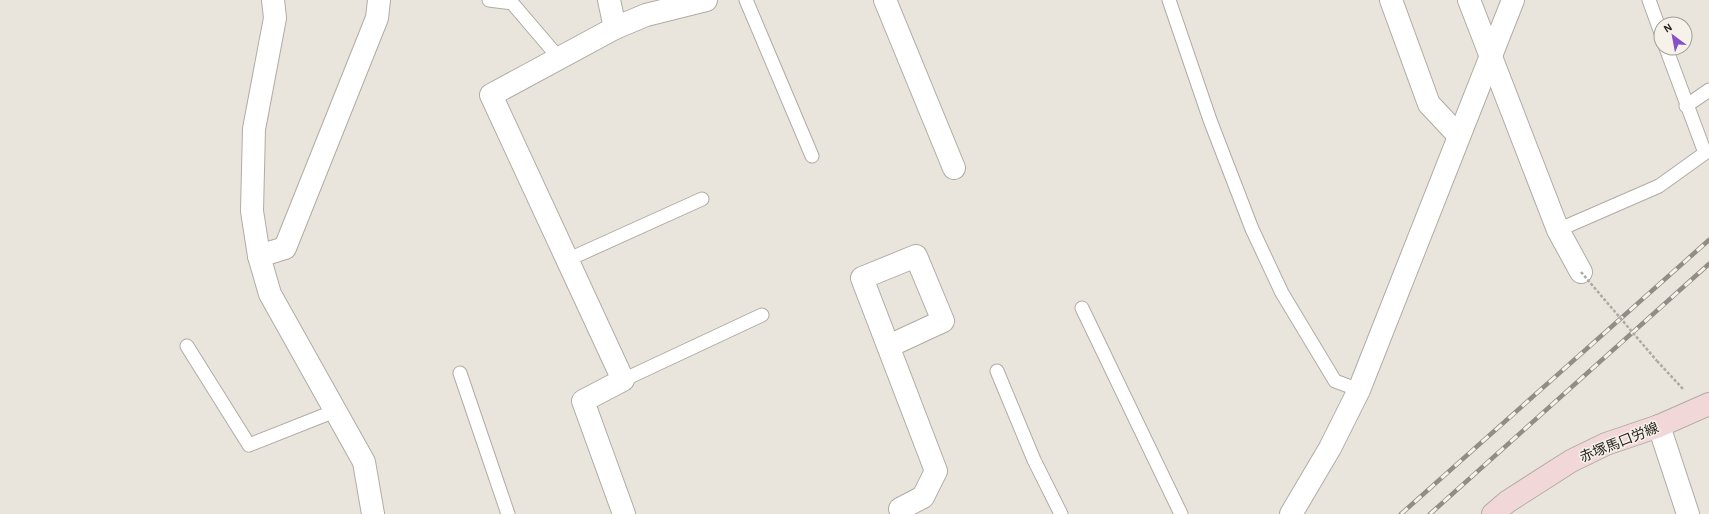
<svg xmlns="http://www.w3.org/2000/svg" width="1709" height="514" font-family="'Alegreya Sans','Noto Sans JP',sans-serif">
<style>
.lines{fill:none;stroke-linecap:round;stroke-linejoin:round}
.service-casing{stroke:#b0aca4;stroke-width:15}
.minor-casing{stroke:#b0aca4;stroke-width:24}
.tertiary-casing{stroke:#b0aca4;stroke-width:24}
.secondary-casing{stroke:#b0aca4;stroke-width:24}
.path{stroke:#ada9a3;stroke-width:2.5;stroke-dasharray:3 2;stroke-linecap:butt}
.service{stroke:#fff;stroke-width:13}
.minor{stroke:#fff;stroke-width:22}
.tertiary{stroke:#fff;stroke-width:22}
.secondary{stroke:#f2d7d8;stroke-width:22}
.rail-casing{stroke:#908c86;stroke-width:4.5}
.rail{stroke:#f6f1e9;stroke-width:3;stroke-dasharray:9;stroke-linecap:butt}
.path-bridge{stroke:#ada9a3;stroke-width:2.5;stroke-dasharray:3 2;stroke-linecap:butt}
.labels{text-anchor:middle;stroke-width:3;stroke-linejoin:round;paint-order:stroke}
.street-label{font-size:14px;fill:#252320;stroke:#f6f1e9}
</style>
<rect width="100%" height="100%" fill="#e9e4dc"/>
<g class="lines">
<g class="service-casing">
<g id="service">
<path d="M489 0 512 3 559 58"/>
<path d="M746 0 812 156"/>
<path d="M1169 0 1210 120 1252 229 1282 293 1335 381 1359 390"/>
<path d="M1649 0 1661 33"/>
<path d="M1686 106 1709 90"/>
<path d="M1558 230 1659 186 1705 153 1666 48"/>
<path d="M567 260 702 199"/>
<path d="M1082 308 1181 514"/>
<path d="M187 346 249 445 335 411"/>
<path d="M997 371 1034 460 1061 514"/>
<path d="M460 373 508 514"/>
<path d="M623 380 762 315"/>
</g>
</g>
<g class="minor-casing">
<g id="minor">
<path d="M273 0 275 18 254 129 252 211 259 256 270 294 364 462 373 514"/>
<path d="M609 0 615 28"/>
<path d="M885 0 954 168"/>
<path d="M1391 0 1429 104 1459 136"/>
<path d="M1469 0 1558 230 1581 272"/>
<path d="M259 256 285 248 377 18 379 0"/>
<path d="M889 346 943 321 916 256 862 278 936 471 923 497 900 509 902 514"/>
<path d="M1659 426 1688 514"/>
<path d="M624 514 583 401 623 380 491 95 615 28 646 15 706 0"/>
</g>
</g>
<g class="tertiary-casing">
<path id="tertiary" d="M1291 514 1330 448 1359 390 1513 0"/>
</g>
<g class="secondary-casing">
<path id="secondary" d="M1493 514 1507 502 1571 461 1606 444 1659 426 1709 404"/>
</g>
<path class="path" d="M1657 361 1684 390"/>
<use href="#service" class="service"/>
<use href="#minor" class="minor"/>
<use href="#tertiary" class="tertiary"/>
<use href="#secondary" class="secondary"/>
<g class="rail-casing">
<g id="rail">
<path d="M1401 514 1709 240"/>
<path d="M1430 514 1709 264"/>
</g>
</g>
<use href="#rail" class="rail"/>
<path class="path-bridge" d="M1581 272 1657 361"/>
</g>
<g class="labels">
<g class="street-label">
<text transform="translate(1619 442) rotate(-22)" y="5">赤塚馬口労線</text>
</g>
</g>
<g transform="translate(1673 36) rotate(328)"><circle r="19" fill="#f6f1e9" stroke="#a29f99"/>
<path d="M0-3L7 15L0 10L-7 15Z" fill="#8550c8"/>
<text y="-6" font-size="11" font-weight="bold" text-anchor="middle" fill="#252320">N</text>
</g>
</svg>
